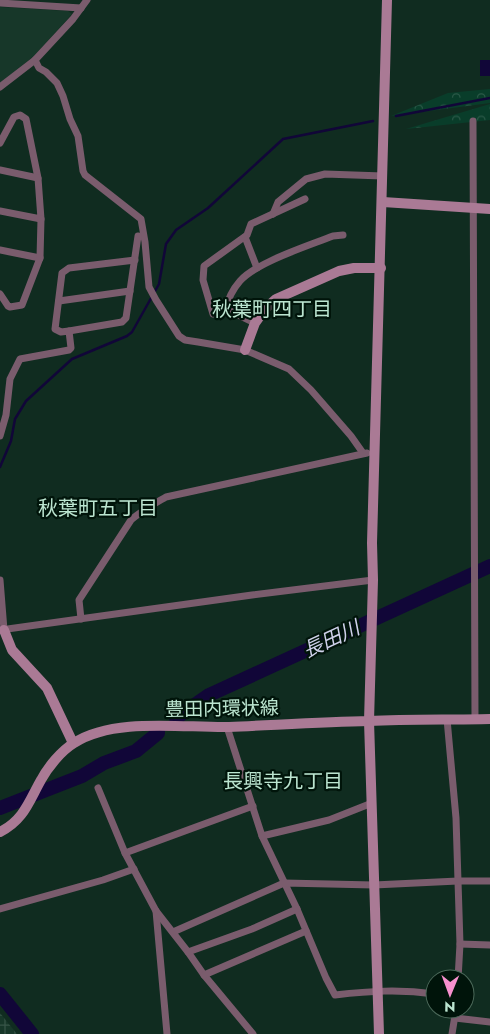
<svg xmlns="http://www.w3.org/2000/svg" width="490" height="1034" font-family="Jost,'Noto Sans JP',sans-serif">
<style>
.built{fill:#173729}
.industrial{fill:url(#industrial-grid)}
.forest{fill:url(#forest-crowns)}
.water{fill:#110638}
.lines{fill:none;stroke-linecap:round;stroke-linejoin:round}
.stream{stroke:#110638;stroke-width:2.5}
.river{stroke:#110638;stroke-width:14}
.street{stroke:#7a5c6d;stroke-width:7}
.secondary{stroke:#aa7a95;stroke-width:10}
.labels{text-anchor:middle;stroke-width:4.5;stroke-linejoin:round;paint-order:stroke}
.street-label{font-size:19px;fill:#bbe5d0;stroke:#00140a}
.neighbourhood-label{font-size:20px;fill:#bbe5d0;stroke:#00140a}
.water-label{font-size:20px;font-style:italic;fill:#cfd1ea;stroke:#00140a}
</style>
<defs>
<pattern id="industrial-grid" width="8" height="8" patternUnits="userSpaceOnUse" patternTransform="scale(1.25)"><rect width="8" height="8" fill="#173729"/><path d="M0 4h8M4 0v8" fill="none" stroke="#375447"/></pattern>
<pattern id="forest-crowns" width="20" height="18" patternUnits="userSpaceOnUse" patternTransform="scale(1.25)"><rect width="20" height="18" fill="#093d2a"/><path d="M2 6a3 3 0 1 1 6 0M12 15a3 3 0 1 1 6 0" fill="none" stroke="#2b5948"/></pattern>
</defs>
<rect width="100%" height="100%" fill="#102c20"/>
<path class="built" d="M0 7 68 11 72 14 34 56 0 83Z"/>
<path class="industrial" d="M0 1013 17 1034H0Z"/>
<g class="forest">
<path d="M490 89V103L391 116 448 93Z"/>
<path d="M490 104V120L406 129Z"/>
</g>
<rect class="water" x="480" y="60" width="10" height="16"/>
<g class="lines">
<g class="stream">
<path d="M396 116 490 98"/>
<path d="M0 467 11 441 15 419 26 401 72 359 127 336 132 332 159 284 166 244 176 230 208 208 283 139 373 121"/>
</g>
<g class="river">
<path d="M176 718 209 695 490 566"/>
<path d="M0 808 82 776 104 763 136 751 158 733"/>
<path d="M0 994 32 1034"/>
</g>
<g class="street">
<path d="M0 3 81 8"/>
<path d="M35 60 39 68 46 72 57 83 63 96 70 119 78 136 83 171 85 175 141 219 145 242 149 287 156 300 179 336 185 340 198 342 245 350 289 369 311 390 351 436 363 453"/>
<path d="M0 87 35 60 73 19 87 0"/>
<path d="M473 121 475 719"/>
<path d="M0 143 14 117 20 115 26 119 38 178"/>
<path d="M0 170 38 178 41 219 0 211"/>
<path d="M273 214 278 202 306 179 325 174 383 176"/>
<path d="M245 237 257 268"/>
<path d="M0 250 40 258"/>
<path d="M0 294 8 306 10 307 22 305 40 258 41 219"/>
<path d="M59 301 130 291"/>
<path d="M226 309C228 299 233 289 240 281 257 262 308 246 333 236L343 235"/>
<path d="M255 323 226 309 213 314 203 280 204 266 247 235 251 224 305 199"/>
<path d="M69 331 122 322 126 318 138 236"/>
<path d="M0 436 6 415 10 379 20 359 69 350 71 348 69 331 61 332 55 329 62 273 69 268 135 260"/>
<path d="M0 580 4 630"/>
<path d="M81 619 79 600 131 520C141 511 154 504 166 497L367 453"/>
<path d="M0 630 252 595 373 580"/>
<path d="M447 719 456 818 460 944 458 979"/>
<path d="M227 727 262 836 297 909 326 978 335 995C370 991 399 989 435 994"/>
<path d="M98 788 125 853 156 911 188 952 204 975 253 1034"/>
<path d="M262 836 329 820 372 803"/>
<path d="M125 853 253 806"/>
<path d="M0 909 103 880 134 869"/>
<path d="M156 911 167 1034"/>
<path d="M173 932 284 883 374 885 458 881H490"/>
<path d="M460 944 490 945"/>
<path d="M188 952 252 929 297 909"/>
<path d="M204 975 306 931"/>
<path d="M455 1018 490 1022"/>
<path d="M452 1034 456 1009"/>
</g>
<g class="secondary">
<path d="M383 202 490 209"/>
<path d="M245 350 255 323 265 309 276 299 339 271 354 268H381"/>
<path d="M4 630 12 650 47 688 73 743"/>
<path d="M0 832C24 820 29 801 41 780 48 767 61 751 74 743 114 717 183 728 229 727 276 725 323 722 369 721 409 719 450 720 490 719"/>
<path d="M379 1034 369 721 373 580 372 543 387 0"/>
</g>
</g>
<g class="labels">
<g class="street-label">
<text transform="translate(222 708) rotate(-1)" y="7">豊田内環状線</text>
</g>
<g class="neighbourhood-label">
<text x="272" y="316">秋葉町四丁目</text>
<text x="98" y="515">秋葉町五丁目</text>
<text x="283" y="788">長興寺九丁目</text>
</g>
<g class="water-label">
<text transform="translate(331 639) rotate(-25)" y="7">長田川</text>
</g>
</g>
<g transform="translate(450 994) rotate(181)"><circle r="24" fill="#00140a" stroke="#4b6859"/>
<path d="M0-4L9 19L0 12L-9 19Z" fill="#f790ce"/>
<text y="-8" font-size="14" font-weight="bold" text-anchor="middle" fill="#bbe5d0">N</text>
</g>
</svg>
